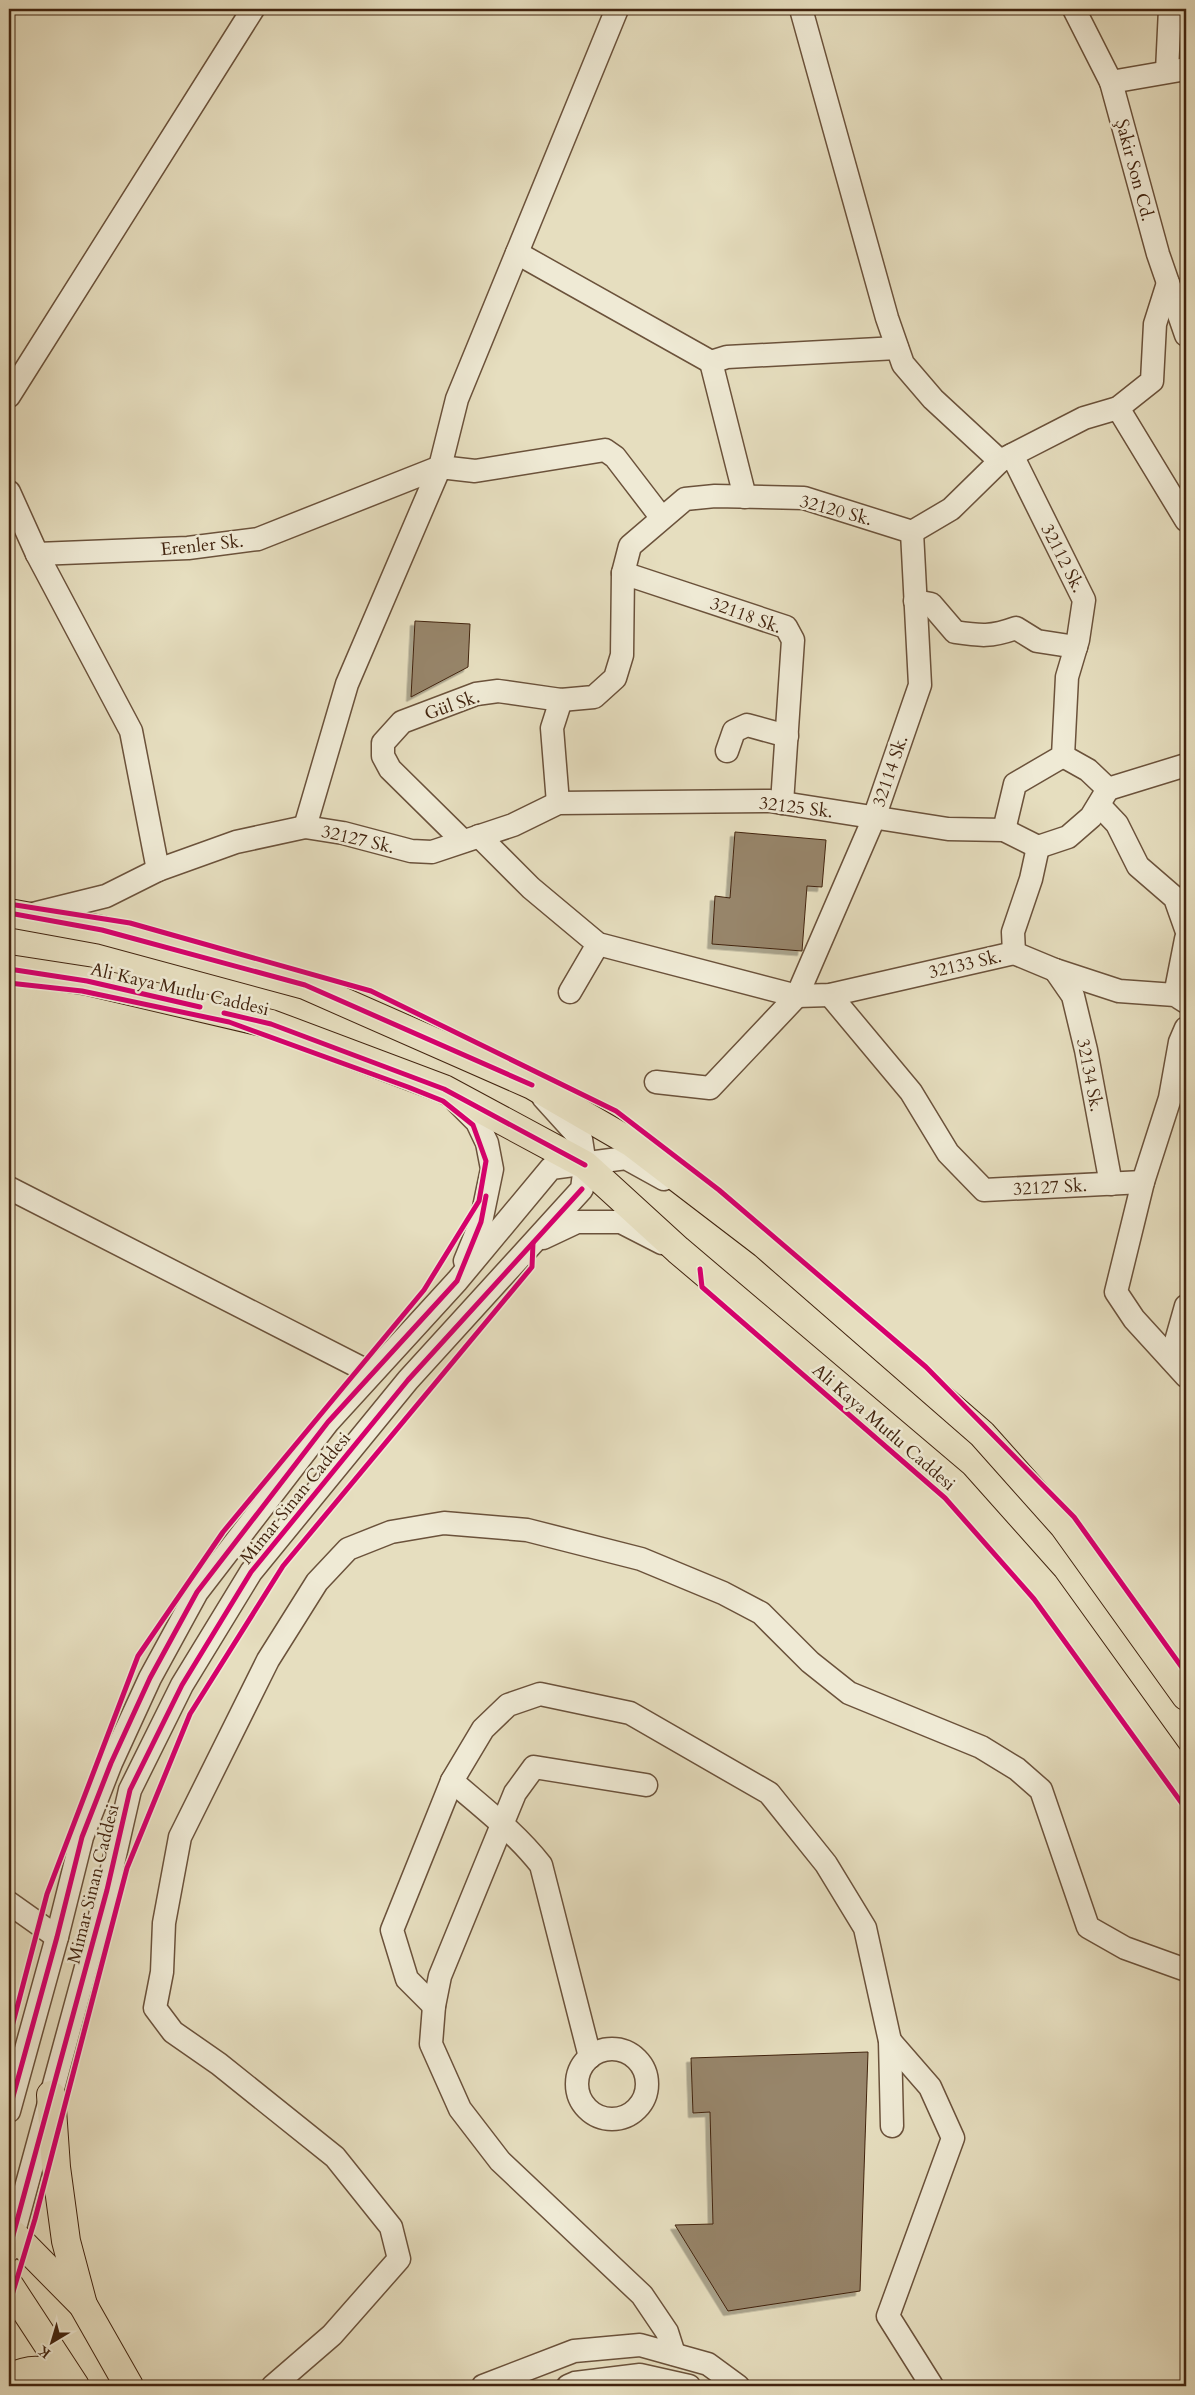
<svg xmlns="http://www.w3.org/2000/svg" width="1195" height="2395" font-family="Cardo,serif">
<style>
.building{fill:#97856b;stroke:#42240f;filter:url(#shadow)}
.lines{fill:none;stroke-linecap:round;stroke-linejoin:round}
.minor-casing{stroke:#6b523b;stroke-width:25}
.major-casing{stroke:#42240f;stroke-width:30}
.minor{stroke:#efead5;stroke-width:22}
.major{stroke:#e6debf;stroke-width:28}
.cycleway-casing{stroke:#efead5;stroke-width:8}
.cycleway{stroke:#d6006c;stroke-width:5}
.labels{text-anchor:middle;stroke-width:5;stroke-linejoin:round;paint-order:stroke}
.street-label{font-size:18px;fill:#42240f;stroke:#efead5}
</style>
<defs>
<filter id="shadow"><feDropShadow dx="-4.5" dy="4.5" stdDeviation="0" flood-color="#0004"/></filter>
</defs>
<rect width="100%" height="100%" fill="#e6debf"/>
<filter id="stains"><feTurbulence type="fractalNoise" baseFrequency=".004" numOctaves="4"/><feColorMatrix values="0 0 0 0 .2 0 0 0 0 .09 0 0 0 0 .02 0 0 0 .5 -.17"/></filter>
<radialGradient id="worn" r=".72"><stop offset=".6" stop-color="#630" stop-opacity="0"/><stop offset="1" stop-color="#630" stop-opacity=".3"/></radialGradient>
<g class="building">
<path d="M415 621 470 624 468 667 411 697Z"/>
<path d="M735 832 826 840 822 887 807 886 802 951 712 944 715 896 730 898Z"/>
<path d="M868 2052 860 2291 728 2311 675 2225 713 2224 710 2112 693 2113 691 2058Z"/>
</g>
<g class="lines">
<g class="minor-casing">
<g id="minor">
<path d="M801 9 887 318 903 364 933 399 1000 461"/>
<path d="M1074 9 1111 82 1158 254 1186 335"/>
<path d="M1167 71 1170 9"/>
<path d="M1111 82 1186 69"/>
<path d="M517 253 711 362 727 357 897 348"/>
<path d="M711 362 745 497"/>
<path d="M9 396 253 9"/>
<path d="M1118 408 1186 520"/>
<path d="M9 492 37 554 131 731 158 870"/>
<path d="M37 554 188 548 258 539 440 467 475 471 605 450 615 457 661 517"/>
<path d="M623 573 786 627 793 640 782 803"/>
<path d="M915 601 931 604 955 632C981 636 991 637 1016 628L1037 641 1076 647"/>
<path d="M727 751 734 731 747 725 787 736"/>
<path d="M1063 756 1088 770 1108 789"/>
<path d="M1108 789 1186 765"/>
<path d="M558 803 552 728 561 700"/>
<path d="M1099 805 1117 824 1138 866 1175 898 1186 929"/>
<path d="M305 827 347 684 440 467 457 399 617 9"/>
<path d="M1004 830 1015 784 1063 756 1067 677 1078 640 1084 600 1012 455"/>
<path d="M479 836 531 888 598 944 797 996 830 995 1014 953 1055 970 1119 991 1175 995 1186 1002"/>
<path d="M463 841 390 769 383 756V743L402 722 476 694 498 691 561 700 594 697 615 678 622 655 623 573 630 546 685 499 715 496 804 498 912 532 951 509 1000 461 1084 418 1118 408 1152 381 1155 324 1168 283"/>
<path d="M29 915 106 896 158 870 236 842 305 827 343 833 411 851 432 852 513 825 558 803 770 801 948 829 1004 830 1038 847 1068 837 1091 817 1108 789"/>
<path d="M1014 953 1013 932 1031 879 1038 847"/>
<path d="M1055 970 1073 996 1086 1050 1111 1184"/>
<path d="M570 992 598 944"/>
<path d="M830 995 911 1092 948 1153 984 1190 1143 1182"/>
<path d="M1175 995 1186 939"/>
<path d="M1186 1028 1180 1042 1170 1098 1143 1182 1116 1292 1134 1319 1186 1376"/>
<path d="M656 1082 710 1088 797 996 874 818 920 685 912 532"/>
<path d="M457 1102 477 1122 487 1143 492 1169 481 1222 465 1261"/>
<path d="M9 1188 371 1373"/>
<path d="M543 1238 577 1222H621L662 1243"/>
<path d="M1171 1359 1186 1306"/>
<path d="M452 1781C483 1808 516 1833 541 1865L590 2057"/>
<path d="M646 1785 534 1767 515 1793 440 1976 434 2006 431 2044 460 2109 500 2161 642 2295 667 2332 674 2354"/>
<path d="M9 1903 57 1937"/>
<path d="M434 2006 407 1979 392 1930 452 1781 483 1729 508 1705 540 1694 630 1713 769 1793 826 1864 865 1928 890 2041 892 2126"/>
<path d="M890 2041 930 2087 953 2138 888 2316 932 2386"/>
<circle cx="612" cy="2084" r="35"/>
<path d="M9 2111 57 1937 82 1837 111 1763 150 1678 197 1592 328 1422 457 1281 551 1168 626 1158 664 1179"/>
<path d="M9 2250 107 1890 130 1790 182 1685 251 1572 408 1380 582 1189 585 1165 581 1139 543 1097"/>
<path d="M273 2386 332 2335 399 2259 391 2227 335 2157 219 2064 173 2032 155 2008 162 1972 164 1923 180 1837 268 1660 317 1582 348 1549 391 1532 444 1523 527 1530 641 1559 723 1593 761 1613 810 1662 849 1693 981 1747 1017 1769 1041 1790 1088 1927 1125 1948 1186 1970"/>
<path d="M483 2386 574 2351 640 2345 708 2364 738 2386"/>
<path d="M568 2386 575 2383 640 2375 689 2386"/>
</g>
</g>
<g class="major-casing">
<g id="major">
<path d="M9 913 102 930 305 985 532 1085 632 1143 764 1244 982 1434 1064 1526 1186 1696"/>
<path d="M9 969 87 981 271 1024 444 1089 585 1165 678 1250 954 1484 1044 1585 1186 1782"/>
<path d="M51 2095 56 2167 66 2241 83 2305"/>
<path d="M9 2233 13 2234 83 2305 129 2386"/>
<path d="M9 2285 75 2386"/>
<path d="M9 2378C38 2364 48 2372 74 2386"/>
</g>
</g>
<use href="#minor" class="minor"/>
<use href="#major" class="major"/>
<g class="cycleway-casing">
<g id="cycleway">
<path d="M9 904 130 923 371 991 616 1111 719 1190 926 1367 1074 1517 1186 1673"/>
<path d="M9 913 102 930 305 985 532 1085"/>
<path d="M9 969 87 981 200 1007"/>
<path d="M9 983 82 991 229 1022 408 1087 443 1101 473 1125 486 1161 479 1201 424 1290 223 1532 138 1656 47 1894 9 2038"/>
<path d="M224 1013 271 1024 444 1089 585 1165"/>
<path d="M700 1269 702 1287 945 1498 1034 1599 1186 1809"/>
<path d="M9 2111 57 1937 82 1837 111 1763 150 1678 197 1592 328 1422 457 1281 481 1222 486 1196"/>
<path d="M9 2250 107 1890 130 1790 182 1685 251 1572 408 1380 582 1189"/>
<path d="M9 2305 35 2219 127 1868 190 1714 283 1566 532 1267 533 1243"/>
</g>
</g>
<use href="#cycleway" class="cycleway"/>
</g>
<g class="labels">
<g class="street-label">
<text transform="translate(1135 170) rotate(75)" y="6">Şakir Son Cd.</text>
<text transform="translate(836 510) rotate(15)" y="6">32120 Sk.</text>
<text transform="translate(202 545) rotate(-6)" y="6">Erenler Sk.</text>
<text transform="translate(1063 558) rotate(63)" y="6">32112 Sk.</text>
<text transform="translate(746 615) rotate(20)" y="6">32118 Sk.</text>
<text transform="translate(452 705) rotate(-19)" y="6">Gül Sk.</text>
<text transform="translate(890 771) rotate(-71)" y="6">32114 Sk.</text>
<text transform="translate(796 807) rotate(7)" y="6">32125 Sk.</text>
<text transform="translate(358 839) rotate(13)" y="6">32127 Sk.</text>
<text transform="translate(965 964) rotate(-13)" y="6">32133 Sk.</text>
<text transform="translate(180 989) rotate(13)" y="6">Ali Kaya Mutlu Caddesi</text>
<text transform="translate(1090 1075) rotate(79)" y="6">32134 Sk.</text>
<text transform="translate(1050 1187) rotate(-3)" y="6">32127 Sk.</text>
<text transform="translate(884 1427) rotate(41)" y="6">Ali Kaya Mutlu Caddesi</text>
<text transform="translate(295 1498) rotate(-51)" y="6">Mimar Sinan Caddesi</text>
<text transform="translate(93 1884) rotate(-76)" y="6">Mimar Sinan Caddesi</text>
</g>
</g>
<rect width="1195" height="2395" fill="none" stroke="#e6debf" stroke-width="30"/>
<rect x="10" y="10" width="1175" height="2375" fill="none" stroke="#42240f" stroke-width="2.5"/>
<rect x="15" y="15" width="1165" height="2365" fill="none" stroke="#42240f"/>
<g transform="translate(52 2342) rotate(218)" stroke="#efead5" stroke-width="4" paint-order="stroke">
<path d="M0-4L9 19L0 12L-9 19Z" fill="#42240f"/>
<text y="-8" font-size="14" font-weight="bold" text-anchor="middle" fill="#42240f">K</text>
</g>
<rect width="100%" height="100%" filter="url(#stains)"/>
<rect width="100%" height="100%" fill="url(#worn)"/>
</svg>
